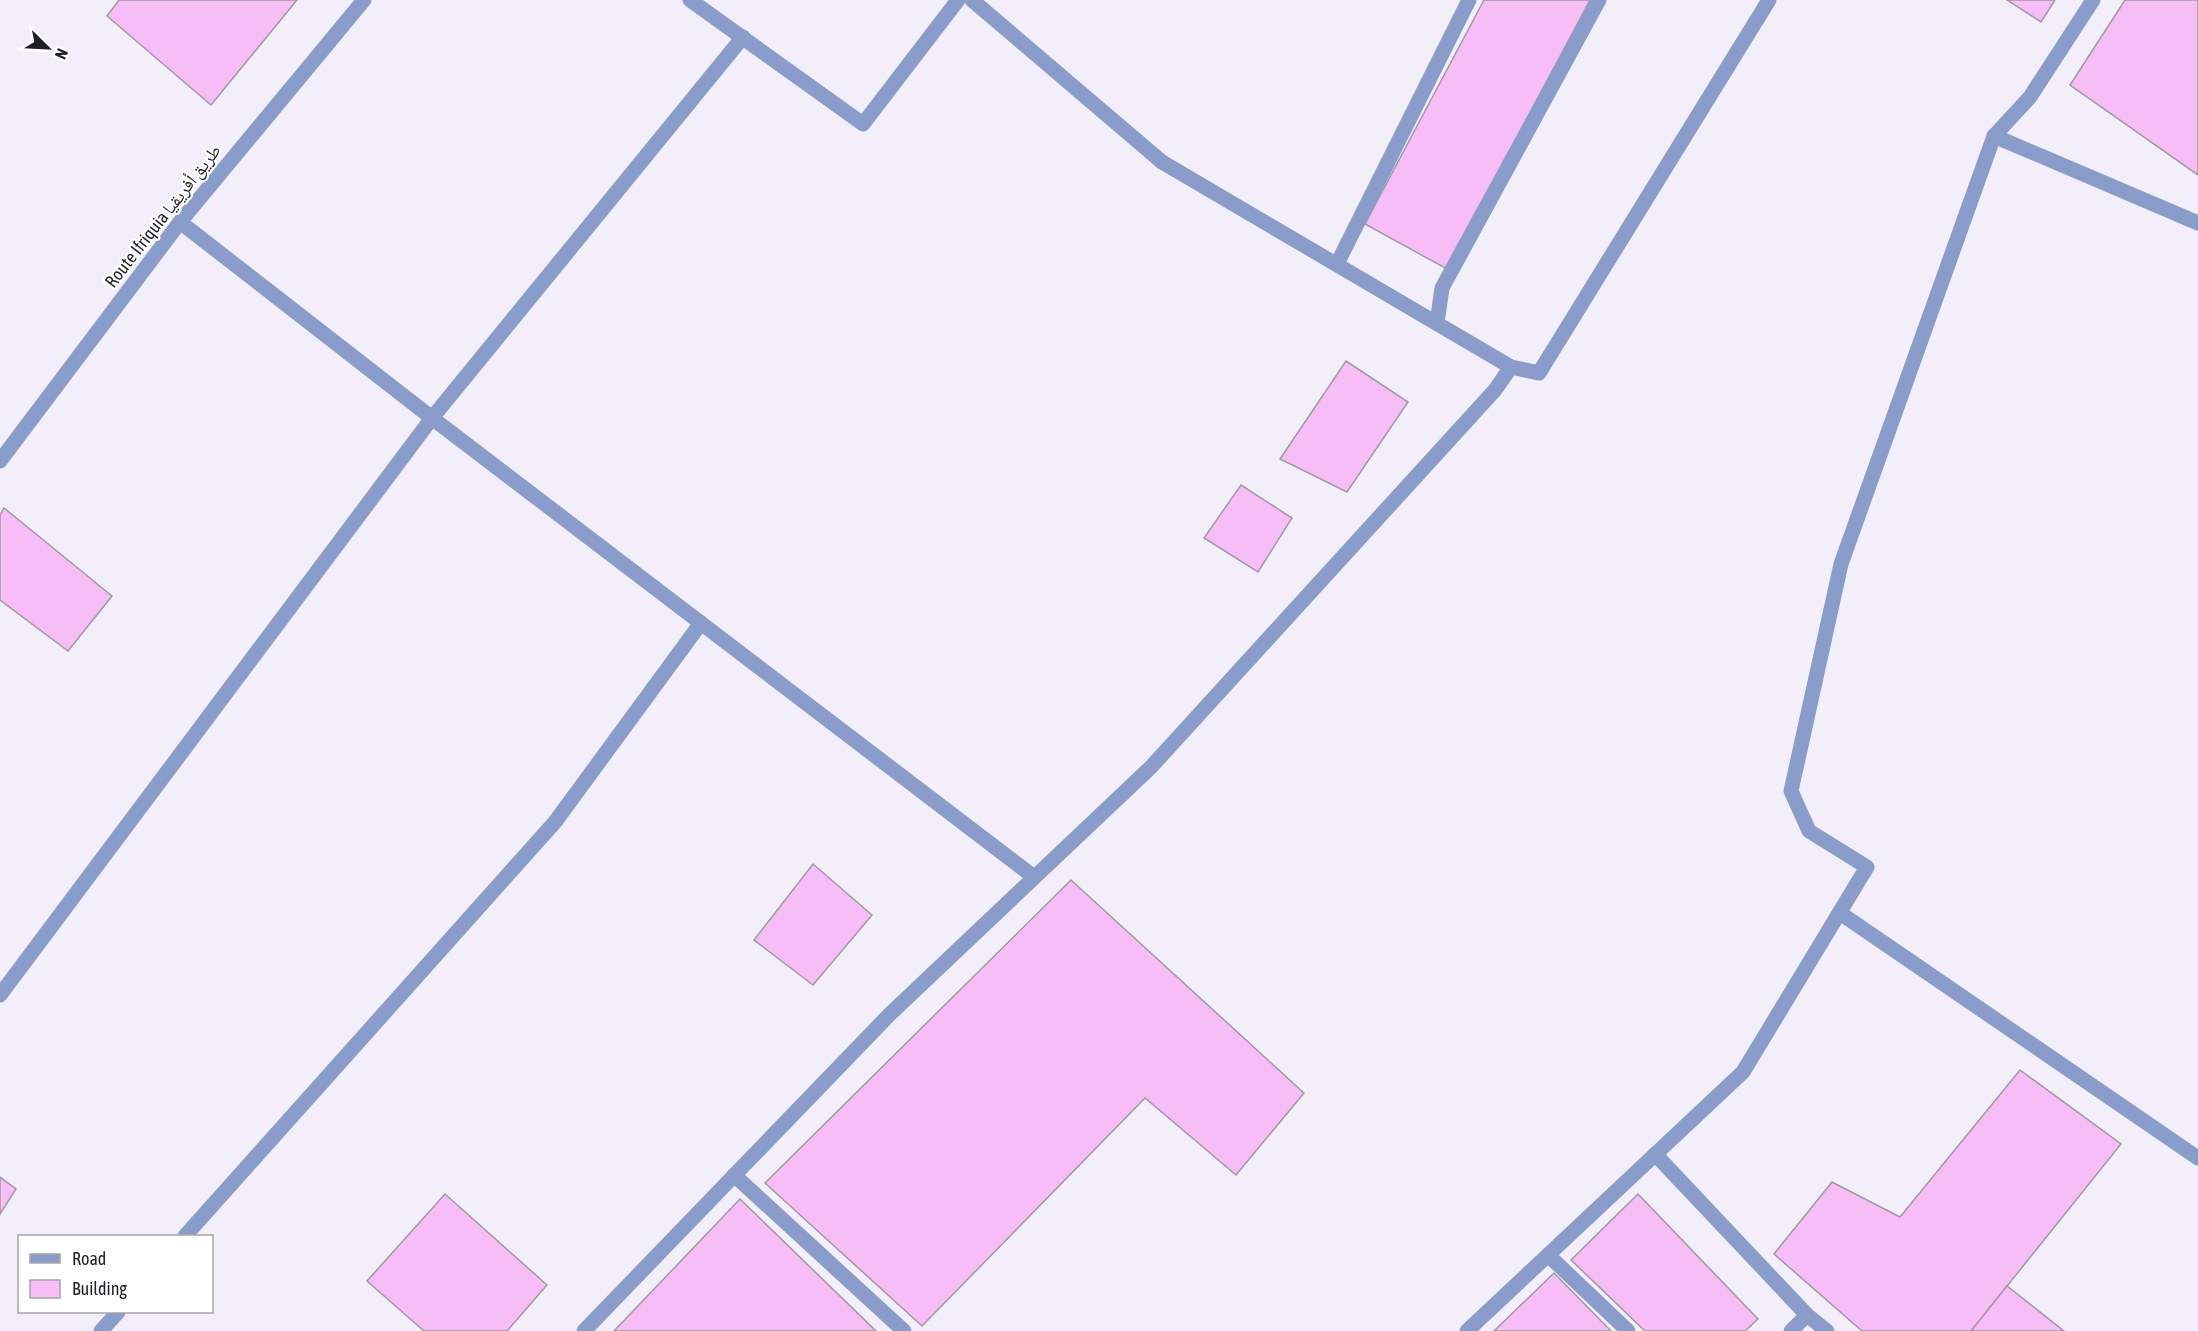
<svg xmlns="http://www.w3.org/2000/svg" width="2198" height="1331" font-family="'Asap Condensed','Noto Naskh Arabic',sans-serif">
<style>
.building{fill:#f6bdf6;stroke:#a199a1;stroke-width:1.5}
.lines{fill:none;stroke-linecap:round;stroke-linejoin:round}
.minor{stroke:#8a9cca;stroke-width:15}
.tertiary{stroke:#8a9cca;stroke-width:15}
.labels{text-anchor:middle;stroke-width:4.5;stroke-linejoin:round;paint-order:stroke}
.street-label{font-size:18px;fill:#1f1e22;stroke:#fff}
</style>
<rect width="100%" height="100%" fill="#f2effb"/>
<g class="building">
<path d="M119 0H297L211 105 107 16Z"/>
<path d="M1484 0H1590L1447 269 1365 224Z"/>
<path d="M2007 0H2055L2041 22Z"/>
<path d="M2125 0H2198V175L2070 85Z"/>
<path d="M1346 361 1408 402 1347 492 1280 459Z"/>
<path d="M1241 485 1292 518 1258 572 1204 538Z"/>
<path d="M4 508 112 596 68 651 0 600V515Z"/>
<path d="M813 864 872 915 813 985 754 940Z"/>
<path d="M1071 880 1304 1093 1236 1175 1145 1098 922 1326 765 1183Z"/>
<path d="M2020 1070 2121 1144 1971 1331H1862L1774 1254 1832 1182 1900 1217Z"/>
<path d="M0 1177 16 1189 0 1214Z"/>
<path d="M445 1194 547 1285 507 1331H424L367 1281Z"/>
<path d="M1638 1194 1758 1319 1745 1331H1645L1571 1260Z"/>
<path d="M740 1199 876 1331H614Z"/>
<path d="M1554 1273 1611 1331H1494Z"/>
<path d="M2007 1286 2064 1331H1971Z"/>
</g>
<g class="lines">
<g class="minor">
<path d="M690 0 863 124 958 0"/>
<path d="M972 0 1162 162 1511 367"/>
<path d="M1994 136 2198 223"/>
<path d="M180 222 432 418 1034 877"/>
<path d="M1337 264 1469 0"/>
<path d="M1437 323 1442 288 1599 0"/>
<path d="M1840 913 2198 1158"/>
<path d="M0 995 432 418 743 37"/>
<path d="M1655 1154 1807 1315 1827 1331"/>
<path d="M734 1175 904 1331"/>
<path d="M185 1236 555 822 701 623"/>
<path d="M1548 1255 1628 1331"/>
<path d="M101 1331 118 1312"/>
<path d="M584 1331 889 1015 1151 767 1495 390 1511 367 1539 373 1769 0"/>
<path d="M1467 1331 1743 1072 1867 867 1809 831 1791 791 1841 564 1994 136 2030 97 2093 0"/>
<path d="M1791 1331 1807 1315"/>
</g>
<path class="tertiary" d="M0 461 180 222 364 0"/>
</g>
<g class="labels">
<g class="street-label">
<text transform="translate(163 216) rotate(-52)" y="6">Route Ifriquia طريق أفريقيا</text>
</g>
</g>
<rect x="18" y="1235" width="195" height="78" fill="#ffffff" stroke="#a5a5a7" stroke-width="1.5"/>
<rect x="30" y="1254" width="30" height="9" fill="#8a9cca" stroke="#a5a5a7" stroke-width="1.5"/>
<text x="72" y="1265" font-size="18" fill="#1f1e22">Road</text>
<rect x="30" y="1280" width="30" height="18" fill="#f6bdf6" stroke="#a5a5a7" stroke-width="1.5"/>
<text x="72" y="1295" font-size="18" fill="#1f1e22">Building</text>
<g transform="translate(48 48) rotate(114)" stroke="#ffffff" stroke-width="4.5" paint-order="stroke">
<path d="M0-4.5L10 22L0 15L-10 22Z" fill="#1f1e22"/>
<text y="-9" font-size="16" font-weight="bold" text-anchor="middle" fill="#1f1e22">N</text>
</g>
</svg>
